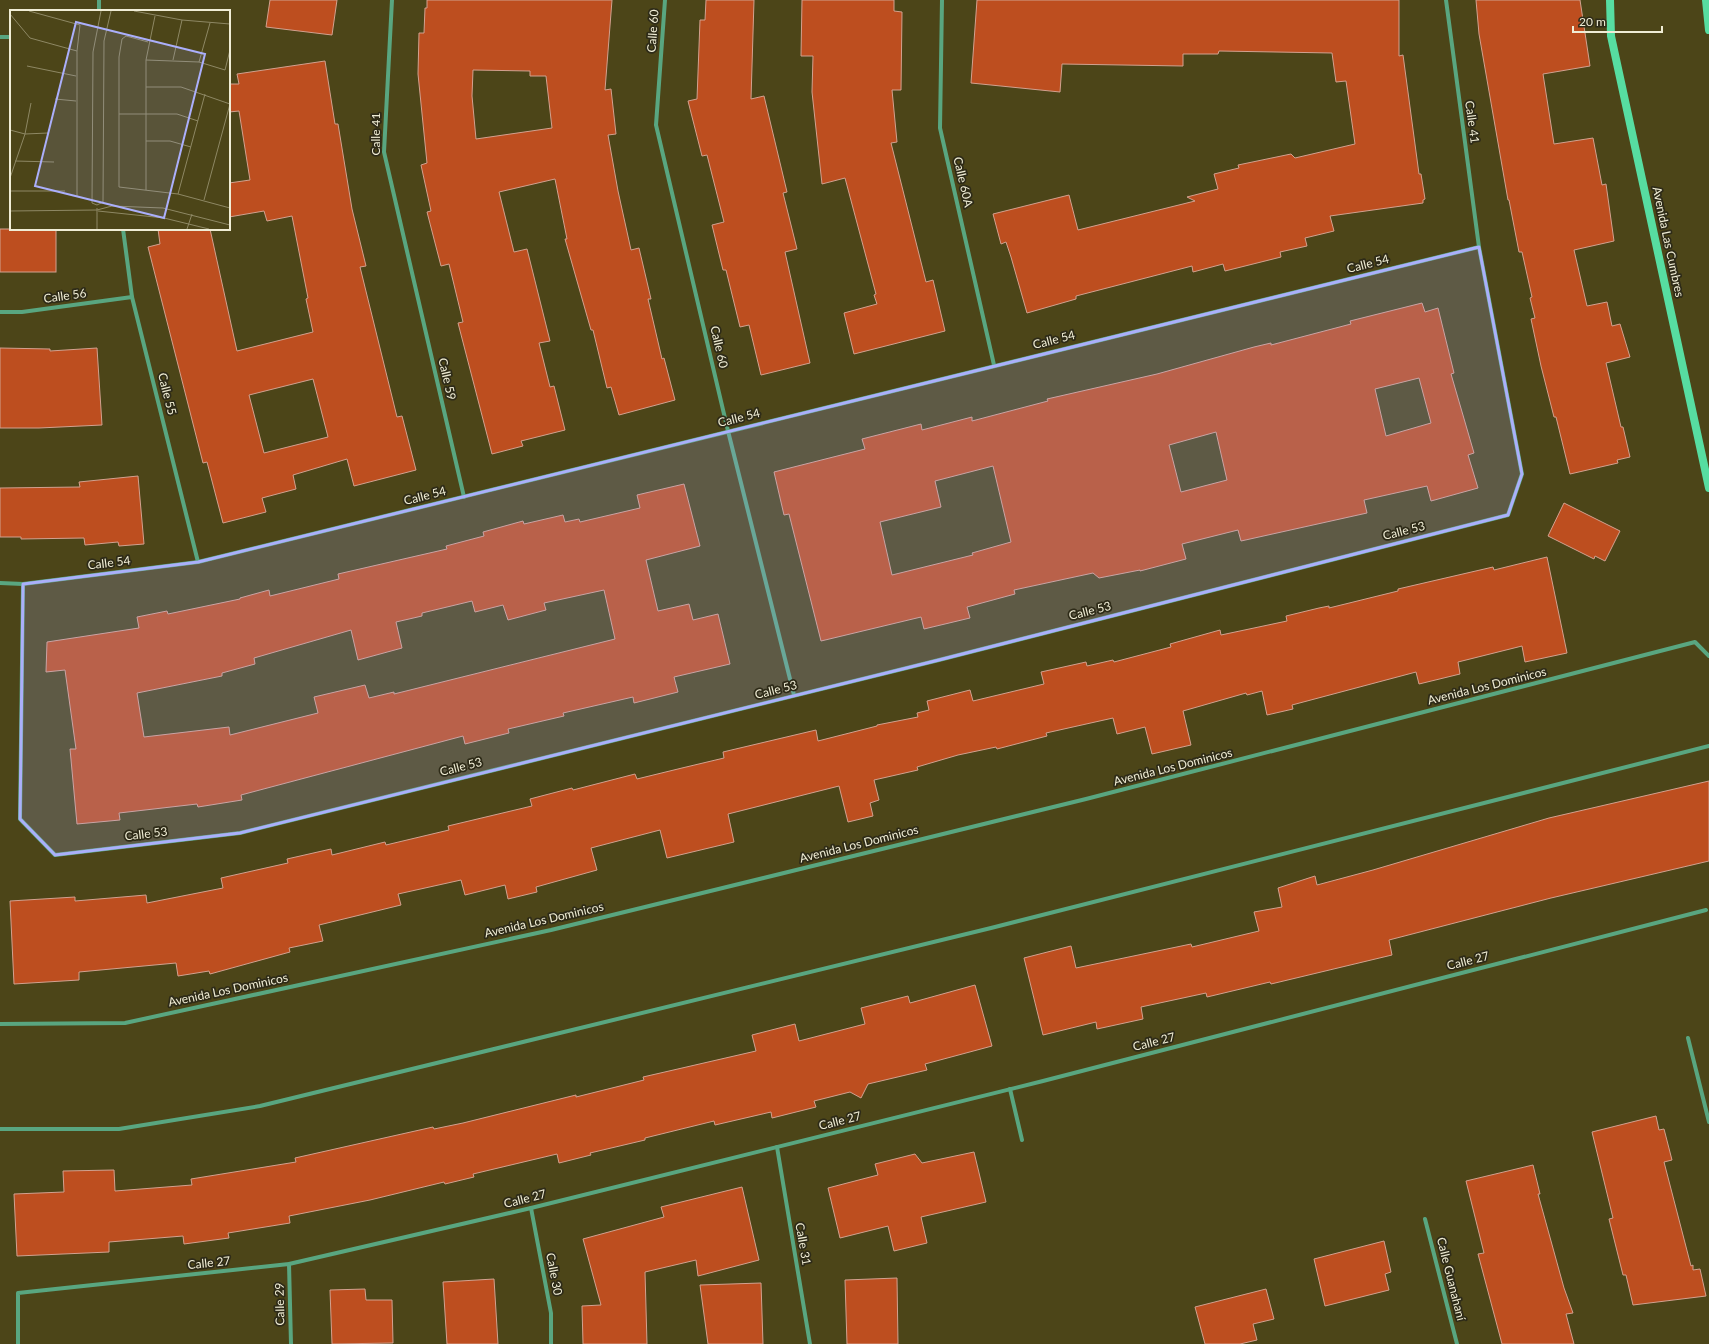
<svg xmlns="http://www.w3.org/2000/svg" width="1709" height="1344" font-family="Lato,sans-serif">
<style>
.building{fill:#bd4e1f;stroke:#d2a18f;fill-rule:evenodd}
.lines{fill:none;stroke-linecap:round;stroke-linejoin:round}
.street{stroke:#59a680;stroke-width:4}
.secondary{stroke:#57dda1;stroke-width:8}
.marked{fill:#abaffb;fill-opacity:0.2;stroke:#abaffb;stroke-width:3;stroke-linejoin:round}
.labels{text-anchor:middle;stroke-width:3.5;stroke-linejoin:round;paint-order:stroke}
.street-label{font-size:12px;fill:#f0edd5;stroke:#2e2b18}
.inset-road{fill:none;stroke:#8e8864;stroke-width:1}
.view{fill:#abaffb;fill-opacity:0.15;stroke:#abaffb;stroke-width:2}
.inset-edge{fill:none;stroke:#f0edd5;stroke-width:2}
</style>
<rect width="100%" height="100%" fill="#4c4518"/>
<g class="building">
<path d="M270 0H337L332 35 266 27Z"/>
<path d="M427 0H612L605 90 611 89 616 134 608 135 618 191 631 250 639 248 651 299H648L662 359 664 358 675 400 619 415 611 387 607 388 593 330H591L565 239H567L555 179 499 192 514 252 527 249 550 341 539 343 550 387 554 386 565 430 521 441 523 446 492 454 458 323 463 322 449 264 441 266 427 212 431 211 421 165 427 163 418 74 419 33H424L425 8H427ZM473 70 530 71V76H546L552 128 476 139 472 96Z"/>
<path d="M706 0H754L751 99 764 96 787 192 783 193 797 249 785 252 810 363 761 375 749 325 740 327 726 270H723L712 225 724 222 707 155 702 156 688 101 697 99 700 20H705Z"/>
<path d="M802 0H894V11L902 12 901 90H892L897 142 891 143 926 282 933 280 945 331 854 354 844 313 877 304 874 295 876 294 845 178 822 184 812 92 813 56H801Z"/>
<path d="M977 0H1399V56L1403 55 1419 174H1421L1425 199 1423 200V203L1330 216 1334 231 1305 238 1307 246 1280 252 1281 257 1225 271 1223 264 1193 272 1192 266 1076 296V299L1027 313 1011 257 1006 242 1001 244 993 214 1069 195 1078 230 1195 201 1187 197 1218 189 1214 174 1239 168 1238 165 1291 154 1295 158 1355 144 1346 81 1336 82 1332 53 1219 51 1218 54H1183V66L1062 64 1060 92 971 83Z"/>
<path d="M1476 0H1580L1590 66 1543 74 1554 144 1593 138 1602 185 1606 184 1614 241 1574 250 1587 306 1607 302 1612 326 1620 324 1630 357 1606 363 1621 427H1623L1630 457 1617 460 1618 463 1570 474 1556 417H1554L1541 366 1531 319 1535 318 1530 298 1532 297 1522 252H1519L1509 200H1508L1479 34Z"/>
<path d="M325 61 335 124H338L352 209 366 266 360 267 397 417 402 416 416 470 354 486 347 459 293 475 296 489 262 498 266 512 223 523 207 462 203 463 148 247 160 244 158 229H210L237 351 313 332 306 299 308 298 292 216 267 221 264 211 229 217V183L250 180 239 111 229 112V84H239L237 74ZM313 379 328 437 264 453 249 395Z"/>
<rect x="0" y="229" width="56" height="43"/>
<path d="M1422 303 1425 312 1438 308 1454 373 1451 374 1474 453 1468 455 1478 488 1431 501 1427 486 1364 500 1367 513 1241 541 1238 530 1182 544 1186 559 1140 571V570L1099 578 1093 573 1014 590 1015 594 967 607 970 618 924 629 921 617 821 641 789 514 784 515 774 472 865 449 862 439 921 424 922 430 972 417V421L1048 401 1047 399 1157 374 1254 347 1271 343V345L1351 324 1350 321ZM1419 378 1431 423 1386 436 1375 389ZM1216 432 1227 480 1181 492 1169 445ZM993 466 1011 542 972 553 973 555 892 575 880 522 941 507 935 481Z"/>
<path d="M0 348 50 349V351L97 348 102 425 39 428H0Z"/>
<path d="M138 476 144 544 119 546 118 542 85 545 84 538 21 539V537H0V488L80 487 79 482Z"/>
<path d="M684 484 700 546 646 560 658 611 689 604 693 620 718 614 730 664 674 677 678 692 634 703 633 697 563 713 564 716 508 729 509 733 465 744 463 736 241 795 242 800 198 807 197 804 119 813 120 820 77 824 70 749H76L65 670 46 672 47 642 139 628 137 617 167 611 168 614 240 599V598L269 590 270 596 339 579 338 574 447 549 446 546 484 536 483 532 523 521 524 524 563 515 565 522 579 519 580 522 640 508 637 495ZM604 590 615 639 394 694V692L369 698 365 685 314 697 318 713 230 735 229 727 144 737 137 693 222 676V673L255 664 254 658 351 630 358 660 402 648 396 622 422 616V613L472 601 475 612 503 605 508 620 546 610 544 603Z"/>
<path d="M1564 503 1620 531 1605 561 1595 556 1594 559 1548 536Z"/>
<path d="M1547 557 1567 653 1525 662 1522 646 1458 662 1460 674 1419 684 1416 672 1292 705 1293 709 1267 715 1262 691 1247 695 1246 693 1183 711 1191 745 1152 754 1145 727 1117 734 1113 718 1046 733 1047 736 997 749 996 747 958 755 917 767 918 770 874 780 879 800 870 803 873 816 848 822 839 786 728 814 734 842 667 858 660 830 591 848 597 870 536 887 537 892 508 899 505 885 465 895 461 880 398 894 401 905 319 925 323 941 289 948 290 952 210 974 209 971 178 976 176 963 79 972V980L14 984 10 901 75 897V901L146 895 147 903 223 888 221 878 288 863 287 859 331 849 332 855 385 842 386 845 449 830 448 826 532 806 530 799 572 788 573 790 635 774 637 779 682 768 724 758 723 752 816 730 818 741 877 726V725L918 717 917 713 929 710 927 701 970 690 973 701 1044 684 1041 672 1086 662 1087 666 1113 660 1114 662 1171 647 1170 644 1220 630 1221 635 1287 621 1286 616 1319 608 1329 606V608L1398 591V589L1493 567 1494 570Z"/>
<path d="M1709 781V861L1551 898 1389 940 1392 955 1271 984 1270 982 1207 997 1206 993 1141 1007 1143 1019 1097 1029 1096 1022 1043 1035 1024 958 1071 946 1076 968 1191 944 1192 947 1259 931 1254 912 1282 907 1278 888 1315 876 1317 885 1373 870 1549 818Z"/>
<path d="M975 985 992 1046 925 1064 927 1070 868 1084 861 1098 850 1092 814 1101 816 1107 772 1118 771 1112 715 1125 714 1121 645 1138V1140L590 1153 591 1155 559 1163 557 1154 473 1174 474 1177 445 1184 444 1182 370 1200 289 1216 290 1223 228 1233 229 1238 184 1244 183 1236 109 1242V1252L17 1256 14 1194 64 1192 63 1171 114 1170 115 1191 192 1185 191 1179 296 1162 295 1158 433 1127 434 1129 463 1123 576 1095V1097L644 1080 643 1077 756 1051 752 1035 795 1024 799 1041 865 1024 861 1008 908 996 910 1003Z"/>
<path d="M1656 1116 1659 1130 1664 1129 1672 1160 1664 1162 1691 1266 1693 1265V1270L1700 1269 1706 1296 1633 1305 1626 1275H1623L1609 1219 1613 1218 1592 1132Z"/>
<path d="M974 1152 986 1202 921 1217 927 1243 894 1251 888 1226 840 1238 828 1188 878 1175 875 1164 915 1154 922 1163Z"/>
<path d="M1533 1165 1540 1194H1538L1564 1288 1573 1313 1566 1314 1574 1344H1502L1478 1254 1484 1253 1466 1181Z"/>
<path d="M742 1187 759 1260 698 1276 696 1260 645 1272 647 1344H583L582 1306 601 1305 583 1239 664 1217 661 1207Z"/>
<path d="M1384 1241 1391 1272 1385 1274 1389 1290 1325 1306 1314 1259Z"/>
<path d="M897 1278 898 1344H847L845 1280Z"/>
<path d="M494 1279 498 1344H447L443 1282Z"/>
<path d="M761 1283 763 1344H708L700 1285Z"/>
<path d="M365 1289 366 1300H392L393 1343 332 1344 330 1290Z"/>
<path d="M1266 1289 1274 1319 1253 1324 1257 1340 1240 1344H1205L1195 1307Z"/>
</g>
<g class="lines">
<g class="street">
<path d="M392 0 384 152 464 497"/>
<path d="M665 0 656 125 728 431 794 695"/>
<path d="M942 0 940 128 994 365"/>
<path d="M99 11V0"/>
<path d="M0 37H11"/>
<path d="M123 229 132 297 198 562"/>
<path d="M0 312H22L132 297"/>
<path d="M0 583 23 584 198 562 1479 247"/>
<path d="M23 584 20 819 55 855 240 833 939 660 1508 515 1522 474 1479 247 1446 0"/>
<path d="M0 1024 125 1023 551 930 1086 799 1695 642 1709 656"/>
<path d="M1688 1038 1709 1122"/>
<path d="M1010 1089 1022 1140"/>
<path d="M0 1129H119L260 1106 991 928 1709 746"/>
<path d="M777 1147 810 1344"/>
<path d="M531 1208 551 1313V1344"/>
<path d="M1425 1219 1457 1344"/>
<path d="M289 1264 291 1344"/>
<path d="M18 1344V1293L289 1264 531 1208 1043 1081 1706 910"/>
</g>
<g class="secondary">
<path d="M1610 0 1611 36 1709 488"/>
<path d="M1706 0 1709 30"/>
</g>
</g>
<path class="marked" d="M1479 247 1522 474 1508 515 939 660 240 833 55 855 20 819 23 584 198 562Z"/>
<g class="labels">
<g class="street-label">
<text transform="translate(653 31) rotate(-86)" y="4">Calle 60</text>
<text transform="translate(1472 122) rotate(82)" y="4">Calle 41</text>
<text transform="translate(376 134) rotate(-90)" y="4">Calle 41</text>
<text transform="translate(963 182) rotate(77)" y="4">Calle 60A</text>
<text transform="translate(1668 242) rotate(78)" y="4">Avenida Las Cumbres</text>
<text transform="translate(1368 264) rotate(-14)" y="4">Calle 54</text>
<text transform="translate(65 296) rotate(-8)" y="4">Calle 56</text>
<text transform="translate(1054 340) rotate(-14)" y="4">Calle 54</text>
<text transform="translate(719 347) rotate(77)" y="4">Calle 60</text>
<text transform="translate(447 379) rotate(77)" y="4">Calle 59</text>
<text transform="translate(167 394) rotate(76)" y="4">Calle 55</text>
<text transform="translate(739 418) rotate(-14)" y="4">Calle 54</text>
<text transform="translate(425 496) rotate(-14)" y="4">Calle 54</text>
<text transform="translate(1404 531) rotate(-14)" y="4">Calle 53</text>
<text transform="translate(109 563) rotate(-7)" y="4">Calle 54</text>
<text transform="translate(1090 611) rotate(-14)" y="4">Calle 53</text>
<text transform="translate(1487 686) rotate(-14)" y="4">Avenida Los Dominicos</text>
<text transform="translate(776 690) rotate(-14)" y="4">Calle 53</text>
<text transform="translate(461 767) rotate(-14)" y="4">Calle 53</text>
<text transform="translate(1173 767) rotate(-14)" y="4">Avenida Los Dominicos</text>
<text transform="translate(146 834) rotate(-7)" y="4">Calle 53</text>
<text transform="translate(859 844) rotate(-14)" y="4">Avenida Los Dominicos</text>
<text transform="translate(544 920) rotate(-13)" y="4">Avenida Los Dominicos</text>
<text transform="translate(1468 961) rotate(-14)" y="4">Calle 27</text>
<text transform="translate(228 990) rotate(-12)" y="4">Avenida Los Dominicos</text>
<text transform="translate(1154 1042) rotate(-14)" y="4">Calle 27</text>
<text transform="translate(840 1121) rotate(-14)" y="4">Calle 27</text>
<text transform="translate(525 1199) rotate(-14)" y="4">Calle 27</text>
<text transform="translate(803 1244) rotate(80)" y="4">Calle 31</text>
<text transform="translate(209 1263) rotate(-6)" y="4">Calle 27</text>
<text transform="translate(554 1274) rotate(79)" y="4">Calle 30</text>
<text transform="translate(1451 1279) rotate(76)" y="4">Calle Guanahaní</text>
<text transform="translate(280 1304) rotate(-91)" y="4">Calle 29</text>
</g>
</g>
<g transform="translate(10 10)">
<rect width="220" height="220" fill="#4c4518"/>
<path class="inset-road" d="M19 1 70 15 67 41V186M124 1 172 10 220 14M0 4 20 28 67 41M138 32 116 26 112 29 109 47V177L168 184 220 198M136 50 189 52 215 60 220 40M163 50 172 10M189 52 200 13M17 56 66 66M136 77H171L220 94M45 89 66 91M109 104H167L188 111M0 120 15 124 38 123M136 131H160L181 137M5 151 44 152M0 168 15 124 21 93M136 180V50L145 6M0 181H55M168 184 195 84M194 190 220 94M87 195 93 192 94 31 101 1M87 195 82 193 83 42 91 1M87 198V219M0 201 87 200 102 196 153 198 220 215M88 201 154 208 199 219M177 219 182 204"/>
<path class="view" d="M66 12 195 44 154 208 25 176Z"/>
<rect width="220" height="220" class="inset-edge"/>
</g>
<path d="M1573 26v6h89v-6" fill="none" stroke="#f0edd5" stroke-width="2"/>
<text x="1579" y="26" font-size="12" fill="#f0edd5" stroke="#2e2b18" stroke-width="3" paint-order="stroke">20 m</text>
</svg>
